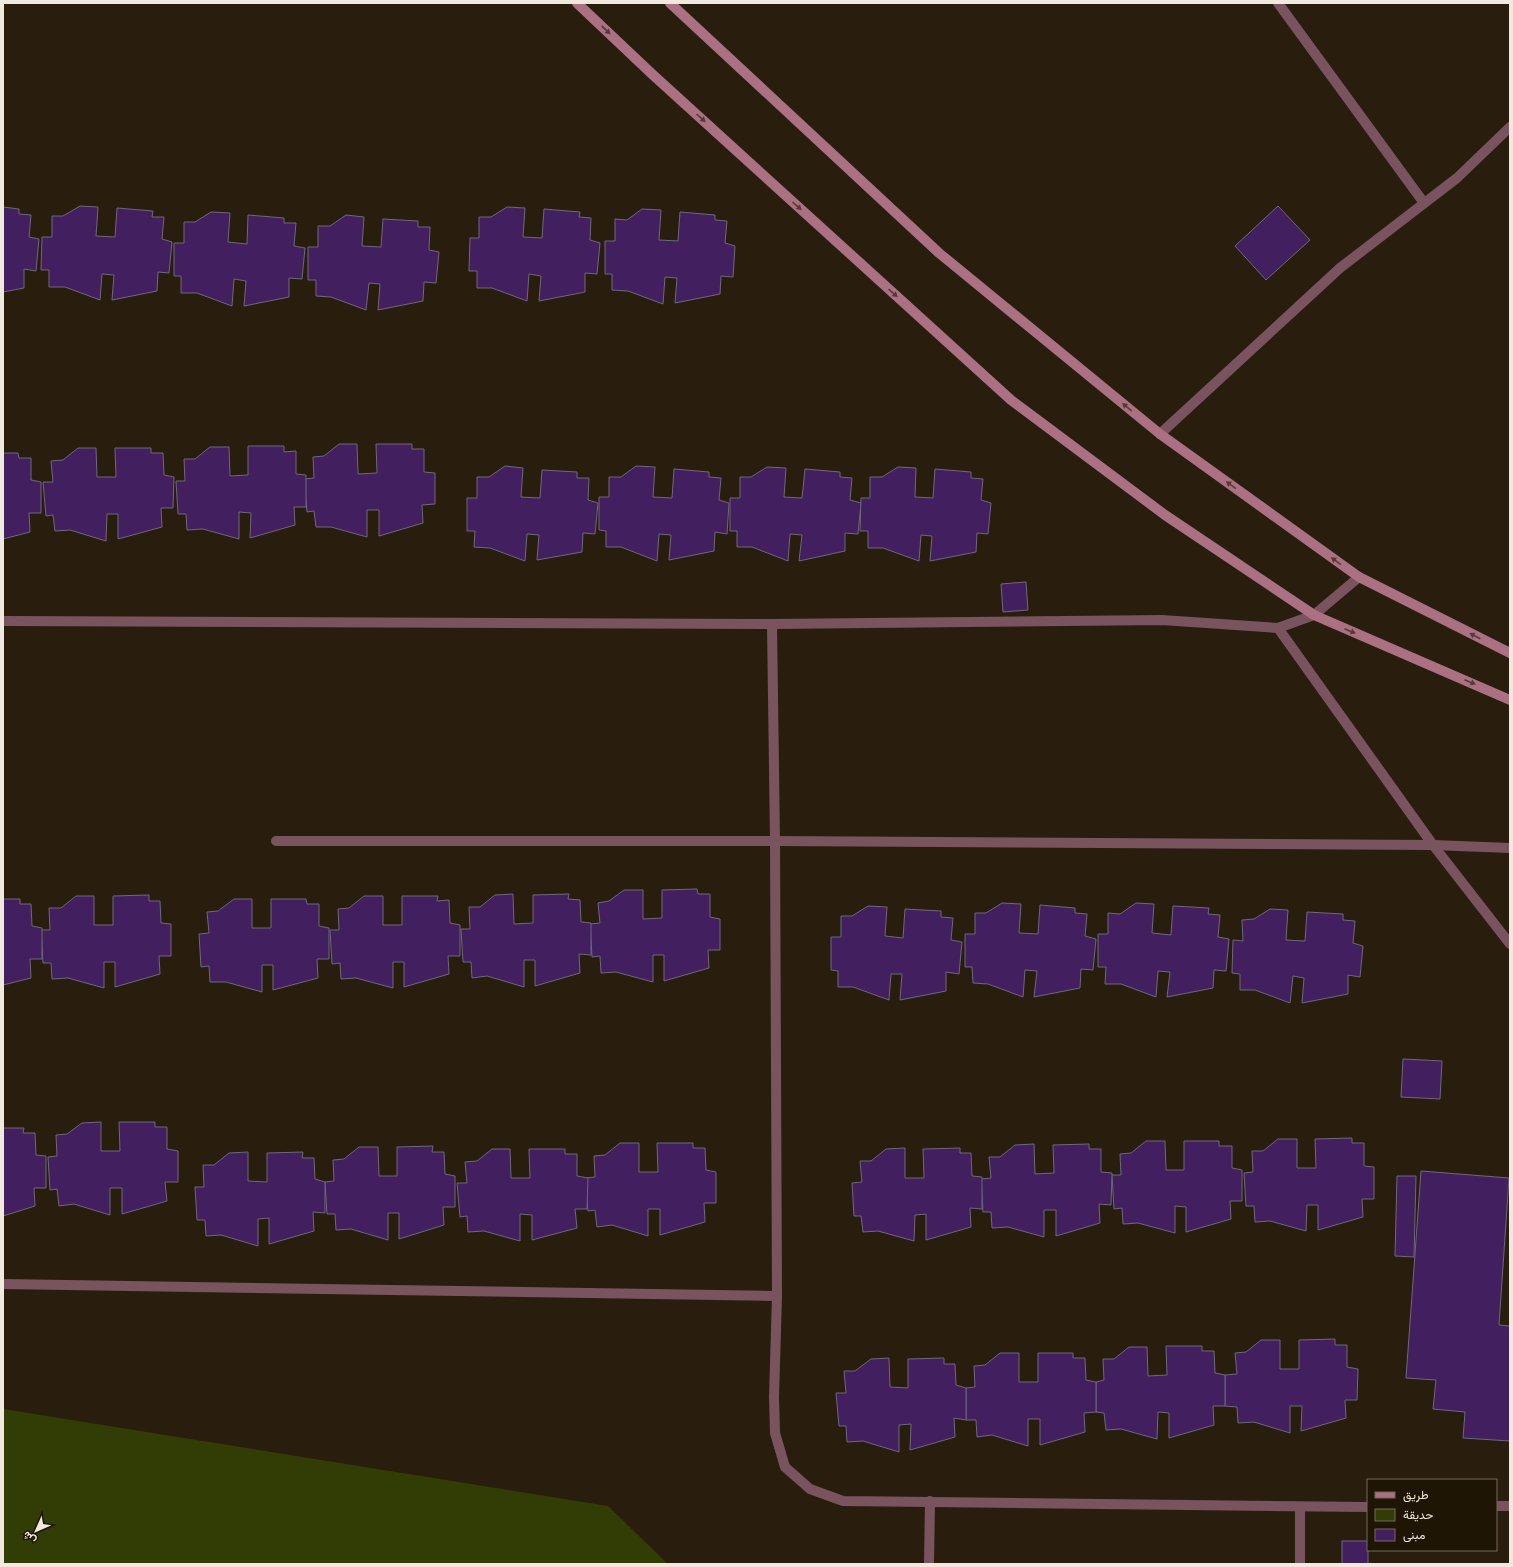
<svg xmlns="http://www.w3.org/2000/svg" width="1513" height="1567" font-family="'Nunito Sans',Vazirmatn,sans-serif">
<style>
.green{fill:#323d05}
.building{fill:#422060;stroke:#6f677a}
.lines{fill:none;stroke-linecap:round;stroke-linejoin:round}
.lane{stroke:#79545f;stroke-width:10}
.street{stroke:#79545f;stroke-width:10}
.secondary{stroke:#ab7182;stroke-width:10}
.oneway{fill:#573a37}
</style>
<rect width="100%" height="100%" fill="#291e0e"/>
<path class="green" d="M3 1409 608 1506 668 1564H3Z"/>
<g class="building">
<path d="M80 206 98 207 96 236 115 237 117 208 153 211 152 217H164L162 239 172 242 169 273 158 272 157 291 112 300 114 275 102 274 100 300 65 287H49V270H41L42 237H52V216H63Z"/>
<path d="M1278 206 1310 240 1266 280 1235 246Z"/>
<path d="M3 207 19 209V214L31 215 29 237 39 239 36 271 24 269V288L3 292Z"/>
<path d="M507 207 525 208 523 237 542 238 544 209 580 212 579 217 591 218 590 240 600 243 597 274 585 273V292L539 301 541 276 529 274 527 301 492 288H477V271H469L470 238H479V217H491Z"/>
<path d="M642 209 661 210 659 240 678 241 680 212 715 215V220L727 221 725 243 735 246 733 277 721 276 720 294 675 303 677 278 665 277 663 304 628 291 612 290V274H605V241H615V219L627 220Z"/>
<path d="M211 212 230 213 228 242 247 244 248 215 284 218V223H296L294 246 305 248 302 279 289 278V297L244 306 246 281 234 279 232 306 197 293H181V276H174V243H184V222H195Z"/>
<path d="M346 215 364 217 362 246 381 247 383 219 418 221V227H430L429 250 439 252 436 283 424 282 423 301 378 310 380 284 369 283 366 310 331 297 316 296V280H308V247H318V226H330Z"/>
<path d="M339 444H357L358 474 377 473 376 444H412V449H424V472L435 473V504L422 505 423 523 379 536V510H367V537L331 527H316L314 511 307 512 304 479 314 478 313 457 324 456Z"/>
<path d="M248 446H284V452L296 451V474L306 475V507H294L295 525 250 538 251 513 239 512V539L203 529 187 530 186 514H178L176 481H185L184 459H195L210 447H229L230 476 248 475Z"/>
<path d="M78 448H96L97 477H116L115 448H151V453H163L164 475 174 477 173 508H161L162 527 118 539V514H107L106 541 70 530 55 531 53 515 46 516 43 482H53L51 461 63 460Z"/>
<path d="M3 453H18L19 458H31V480L41 482V513H29L30 532 3 539Z"/>
<path d="M505 466 523 468 521 497 540 498 542 470 577 472V478H589L588 500 598 503 595 534 583 533 582 552 537 560 539 535 527 534 525 561 490 548 474 547 475 531H467V498H477V477H489Z"/>
<path d="M636 466 655 467 653 497 672 498 674 469 709 472V477L721 478 719 500 729 503 727 534 715 532 714 551 669 560 671 535 659 534 657 561 621 547H606V531L599 530V497H609V477H621Z"/>
<path d="M767 467 786 468 784 497 802 498 805 469 840 472V477L852 478 850 500 861 503 858 534 845 533V551L799 561 802 535 790 534 788 561 752 547H737V531H730V498H740V477H751Z"/>
<path d="M898 467 916 468 915 497 933 498 935 469 971 472V478L983 479 981 500 991 503 988 534 977 533 976 552 930 561 932 536 921 535 919 561 883 548H868V531H860L861 498H870V477H882Z"/>
<path d="M1026 582 1028 610 1003 612 1001 584Z"/>
<path d="M697 889 698 894H710V917L720 919V950H708L709 968 664 981V955H653V982L616 972 601 973 600 956 592 957 590 924 600 923 598 903 609 901 624 890H643V919L662 918V890Z"/>
<path d="M513 894 514 924 533 923V895L569 894 568 899 580 900 581 922 591 923V955L579 954 580 973 535 986V960H524V987L487 976 472 978 471 962H463L461 929H470L469 907H480L495 895Z"/>
<path d="M149 895V901H160L161 923 171 924V956H159L160 974 115 987V962H104V988L68 978 52 979 51 963H43L41 930H50L49 908H61L76 896H94V925H113V896Z"/>
<path d="M364 896H383V925H402V896H438L437 901 449 900 450 923 460 925V956H448L449 974 404 987V962H393V988L356 978 341 979 340 963 332 964 330 930H339L338 909 349 908Z"/>
<path d="M3 899H20V904H31L32 926 42 928V959H30L31 978 3 985Z"/>
<path d="M234 899H252V928H271V899H306L307 904H319V926L329 928V959H317L318 978 273 990V965H262V992L226 982H210L209 966 201 967 199 934 209 933 207 912 218 911Z"/>
<path d="M1002 903 1021 904 1019 933 1038 934 1040 905 1075 908V913L1087 914 1085 936 1096 939 1093 970 1081 969 1080 988 1034 997 1037 971 1025 970 1023 997 988 984 973 983 972 967H965V934H975V913H986Z"/>
<path d="M1136 903 1154 904 1152 933 1171 935 1173 906 1209 908 1208 914 1220 915 1218 937 1229 939 1226 971 1214 970 1213 988 1167 997 1170 972 1158 971 1156 997 1121 984H1105L1106 967H1098V934H1108V913L1120 914Z"/>
<path d="M868 906 887 907 885 936 903 938 905 909 941 911V917L953 918 951 940 962 942 959 974 946 972V991L900 1000 902 974H891L889 1000 853 987H838V971L831 970V937H841V916H852Z"/>
<path d="M1270 909 1288 910 1286 940 1305 941 1307 912 1343 914V920L1355 921 1353 943 1363 946 1360 977 1348 975V994L1302 1003 1304 978 1293 976 1290 1003 1255 990H1240V974L1232 973 1233 940 1243 941 1242 920 1254 919Z"/>
<path d="M1403 1059 1442 1061 1440 1099 1401 1097Z"/>
<path d="M101 1122V1151H120L119 1122H155V1127H167V1149L178 1151V1182H165L167 1201 122 1214V1188H110V1215L74 1204 59 1206 57 1189 50 1190 48 1157 57 1156 56 1135 67 1134 82 1123Z"/>
<path d="M3 1128H24L23 1133H35L36 1155 46 1156V1188H34L35 1206 3 1216Z"/>
<path d="M1352 1138V1143H1364V1166L1374 1167V1199H1362L1363 1217 1318 1230V1205H1307L1306 1231 1270 1221 1255 1222 1254 1206H1246L1244 1173 1253 1172 1252 1151H1263L1278 1139H1297V1168H1316L1315 1139Z"/>
<path d="M1146 1141H1165L1166 1170H1184V1141H1219V1146H1232V1168L1242 1170V1201H1230L1231 1219 1186 1232V1207L1175 1206V1233L1138 1223 1123 1224 1122 1208 1114 1209 1112 1175H1121L1120 1154 1131 1153Z"/>
<path d="M620 1143H639V1172H658L657 1143H693V1148H705L706 1170 716 1172V1203H704L705 1222 660 1235V1209H648V1236L612 1225 597 1227 595 1210 588 1211 585 1178 595 1177 594 1156 605 1155Z"/>
<path d="M1034 1144 1035 1174 1054 1173 1053 1145 1089 1144V1149H1101V1172L1112 1173 1111 1205 1099 1204 1100 1223 1056 1236V1210H1044V1237L1008 1227 992 1228 991 1212H983L981 1179 991 1178 989 1157H1000L1015 1145Z"/>
<path d="M433 1146 432 1152H444L445 1174 455 1176V1207H443L444 1225 399 1239V1213H388V1240L351 1229 336 1230 335 1214H327L325 1182 334 1181 333 1160 344 1159 359 1147H378L379 1176H397V1147Z"/>
<path d="M905 1148V1178H924L923 1149 960 1148V1153H971L972 1176 982 1177V1209L970 1208 971 1227 926 1240V1214L915 1215 914 1241 878 1231 863 1232 861 1216H854L852 1183 862 1182 860 1161H871L886 1149Z"/>
<path d="M492 1149H510L511 1178H530L529 1149H565V1154H577V1176L588 1178 587 1209H575L577 1228 532 1240V1215L520 1214V1241L484 1231 468 1232 467 1216 460 1217 457 1183H467L465 1162 477 1161Z"/>
<path d="M248 1152V1181L267 1182V1153L303 1152 302 1158H314L315 1179 325 1182V1213L313 1212 314 1231 269 1244V1218L258 1219V1246L221 1235 206 1236 205 1220H197L195 1187H204L203 1165H214L229 1153Z"/>
<path d="M1421 1171 1509 1178 1499 1325 1510 1326V1441L1463 1438 1465 1412 1433 1409 1436 1380 1406 1378Z"/>
<path d="M1397 1176H1416L1414 1257 1395 1256Z"/>
<path d="M1335 1339V1345H1347V1367L1358 1369 1357 1400H1345L1346 1418 1301 1431 1302 1406H1290V1433L1254 1422 1238 1423 1237 1407 1225 1406V1375L1237 1374 1235 1353 1246 1352 1261 1340H1280V1369H1299V1340Z"/>
<path d="M1166 1346H1202V1351H1214L1215 1373 1225 1375V1406H1213L1214 1425 1169 1438V1413L1158 1412 1157 1439 1121 1429 1106 1430 1104 1413 1096 1412V1382L1104 1380 1103 1359H1114L1129 1347H1147L1148 1376 1167 1375Z"/>
<path d="M1000 1353H1019V1382H1038V1353H1073V1358H1085L1086 1380 1096 1382V1412L1084 1413 1085 1432 1040 1445V1419H1028V1446L992 1435 977 1437 976 1420H966V1388L975 1387 974 1366 985 1365Z"/>
<path d="M889 1358 890 1387 908 1388V1359L944 1358V1364H955L956 1385 966 1388V1420L954 1418 955 1437 910 1450 911 1424 899 1425V1452L863 1441 847 1442 846 1426H839L836 1393H846L844 1371H855L871 1359Z"/>
<rect x="1342" y="1541" width="26" height="23"/>
</g>
<g class="lines">
<path class="lane" d="M1278 3 1424 203"/>
<g class="street">
<path d="M1160 434 1340 268 1457 178 1510 127"/>
<path d="M3 621 772 624 1162 620 1278 628 1314 615 1359 577"/>
<path d="M1278 628 1433 845 1510 944"/>
<path d="M276 841H775L1433 845 1510 848"/>
<path d="M3 1284 777 1296 775 841 772 624"/>
<path d="M777 1296 774 1397 775 1433 785 1467 810 1489 843 1501 1368 1507"/>
<path d="M1496 1506H1510"/>
<path d="M929 1564 930 1501"/>
<path d="M1300 1564V1508"/>
</g>
<g class="secondary">
<path d="M577 3 652 74 1011 400 1165 515 1314 615 1510 700"/>
<path d="M670 3 939 253 1160 434 1359 577 1510 653"/>
</g>
</g>
<defs><path id="oneway-solid" d="M-6-.8H1V-3.2L6.5 0L1 3.2V.8H-6Z"/></defs>
<g class="oneway">
<use href="#oneway-solid" transform="translate(606 30) rotate(44)"/>
<use href="#oneway-solid" transform="translate(701 118) rotate(42)"/>
<use href="#oneway-solid" transform="translate(797 206) rotate(42)"/>
<use href="#oneway-solid" transform="translate(893 293) rotate(42)"/>
<use href="#oneway-solid" transform="translate(1127 407) rotate(-141)"/>
<use href="#oneway-solid" transform="translate(1231 485) rotate(-144)"/>
<use href="#oneway-solid" transform="translate(1336 561) rotate(-144)"/>
<use href="#oneway-solid" transform="translate(1350 631) rotate(23)"/>
<use href="#oneway-solid" transform="translate(1475 636) rotate(-153)"/>
<use href="#oneway-solid" transform="translate(1470 682) rotate(23)"/>
</g>
<rect width="1513" height="1567" fill="none" stroke="#f0e9de" stroke-width="8"/>
<rect x="1367" y="1479" width="130" height="72" fill="#1f1505" stroke="#736a5c"/>
<rect x="1375" y="1492" width="20" height="6" fill="#ab7182" stroke="#736a5c"/>
<text x="1403" y="1499" font-size="12" fill="#f0e9de">طريق</text>
<rect x="1375" y="1509" width="20" height="12" fill="#323d05" stroke="#736a5c"/>
<text x="1403" y="1519" font-size="12" fill="#f0e9de">حديقة</text>
<rect x="1375" y="1529" width="20" height="12" fill="#422060" stroke="#736a5c"/>
<text x="1403" y="1539" font-size="12" fill="#f0e9de">مبنى</text>
<g transform="translate(36 1531) rotate(225)" stroke="#1f1505" stroke-width="3" paint-order="stroke">
<path d="M0-3L7 15L0 10L-7 15Z" fill="#f0e9de"/>
<text y="-6" font-size="11" font-weight="bold" text-anchor="middle" fill="#f0e9de">ش</text>
</g>
</svg>
